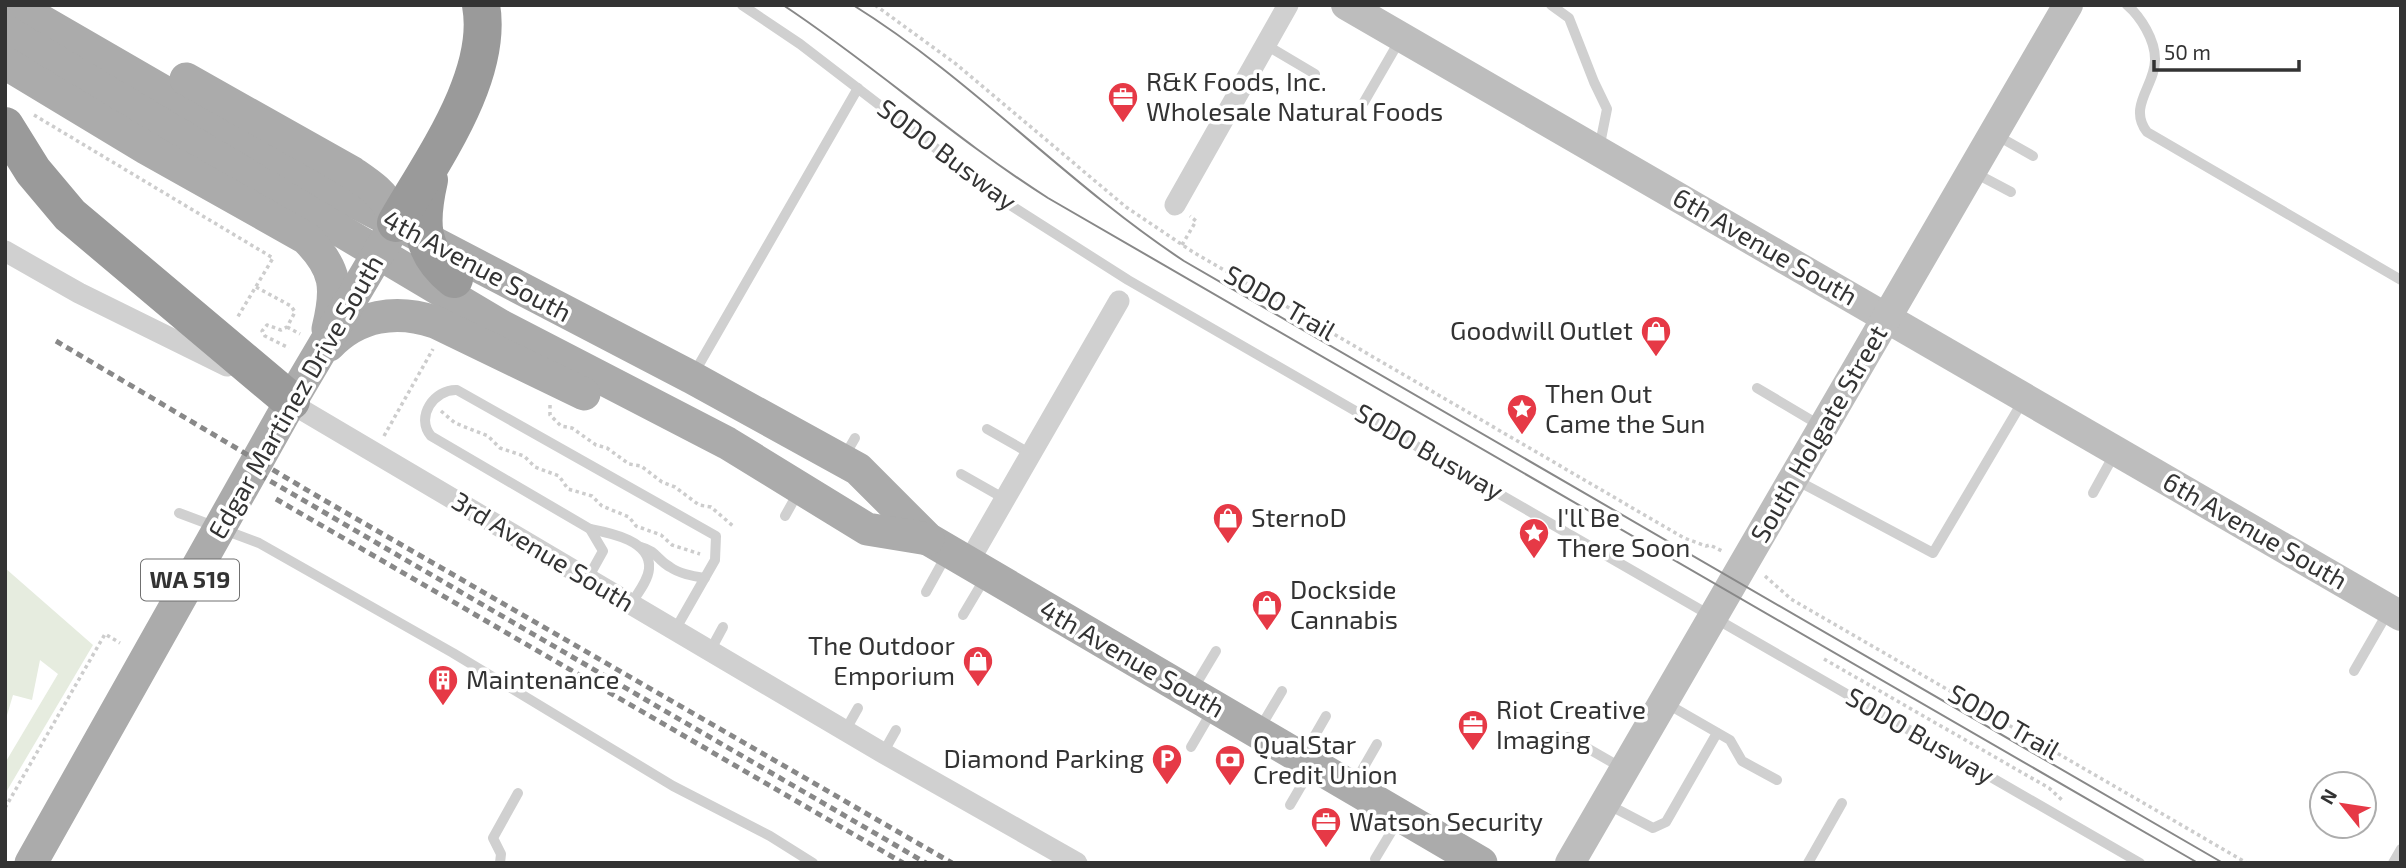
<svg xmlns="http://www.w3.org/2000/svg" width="2406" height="868" font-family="'Exo 2',sans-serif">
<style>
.green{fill:#e6ecdf}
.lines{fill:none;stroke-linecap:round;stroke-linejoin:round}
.path{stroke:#cdcdcd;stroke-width:3.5;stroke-dasharray:3.5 3.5;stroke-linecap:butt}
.lane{stroke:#d0d0d0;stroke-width:10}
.street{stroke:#d0d0d0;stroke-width:21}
.secondary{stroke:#bdbdbd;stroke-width:30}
.primary{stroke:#ababab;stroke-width:33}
.highway{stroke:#9a9a9a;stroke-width:38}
.tram{stroke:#888;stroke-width:2}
.rail{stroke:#888;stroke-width:5;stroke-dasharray:7 5;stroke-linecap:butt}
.labels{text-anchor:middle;stroke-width:7;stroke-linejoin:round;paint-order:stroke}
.shield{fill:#fff;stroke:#707070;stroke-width:2}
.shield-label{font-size:24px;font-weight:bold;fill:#333}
.poi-label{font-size:26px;fill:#333;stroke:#fff;text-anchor:start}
.street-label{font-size:26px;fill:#333;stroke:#fff}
</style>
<rect width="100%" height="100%" fill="#fff"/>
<path class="green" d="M5 568 93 645 5 794V763L58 674 40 660 32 700 13 695 5 722Z"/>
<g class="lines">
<g class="path">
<path d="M875 5 956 64 1126 207 1193 252 1684 538 1706 546 1710 545 1722 551"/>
<path d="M34 115 273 258 237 318"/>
<path d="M1182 245 1196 221 1190 216"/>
<path d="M256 287 291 306 295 312 287 327 281 330 267 325 262 331 265 336 289 348"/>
<path d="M287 327 300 334"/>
<path d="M550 405V415L561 426 572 428 596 445 607 448 629 464 641 466 662 482 675 487 699 505 711 507 733 526"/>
<path d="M441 411 455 423 488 436 500 448 524 456 535 467 559 476 568 489 592 496 602 506 629 517 636 526 661 535 672 545 700 554"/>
<path d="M384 436 433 349"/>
<path d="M1765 576 1791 599 2247 863"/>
<path d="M1824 659 2049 788 2062 800"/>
<path d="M5 808 105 634 120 643"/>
</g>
<g class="lane">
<path d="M742 5 800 44 1007 203 1128 280 2140 863"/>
<path d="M1551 5 1569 18 1594 82 1607 109 1599 149"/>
<path d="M2127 5C2141 17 2155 40 2155 59 2156 85 2127 106 2147 132L2401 280"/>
<path d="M1266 45 1315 74"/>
<path d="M1364 102 1401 38"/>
<path d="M1996 135 2033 156"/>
<path d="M1975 173 2011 192"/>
<path d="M693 375 858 88"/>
<path d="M1757 388 1821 426"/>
<path d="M987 429 1031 454"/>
<path d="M844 457 855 438"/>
<path d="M961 474 1005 499"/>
<path d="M1796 480 1933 553 2024 399"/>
<path d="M2093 493 2115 453"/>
<path d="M179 513 259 543 453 653 673 786 770 836 813 863"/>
<path d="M785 516 799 491"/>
<path d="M590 529C611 533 652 541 649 569 648 581 637 594 631 604"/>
<path d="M641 547C657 551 657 560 670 567 680 574 693 576 705 578"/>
<path d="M588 578 603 551 590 529 431 436C415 417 434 389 457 390L716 536 715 560 675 630"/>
<path d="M926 592 947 554"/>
<path d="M963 615 985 578"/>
<path d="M710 651 723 627"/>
<path d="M2354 671 2388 612"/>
<path d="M1192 691 1216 651"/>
<path d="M1664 702 1730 740 1742 761 1777 780"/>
<path d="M1260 728 1282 691"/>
<path d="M845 731 858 708"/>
<path d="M1568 737 1622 768"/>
<path d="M1191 747 1212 711"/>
<path d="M883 753 896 730"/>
<path d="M1303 756 1326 716"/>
<path d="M1354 784 1377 744"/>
<path d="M1607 804 1653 828 1666 822 1717 733"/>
<path d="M1290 805 1311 769"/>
<path d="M1375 859 1399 819"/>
<path d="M500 863 501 854 493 838 518 793"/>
<path d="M1808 863 1842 803"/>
<path d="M2393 863 2401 849"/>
</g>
<g class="street">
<path d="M1175 205 1288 5"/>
<path d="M5 251 79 293 227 366"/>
<path d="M282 398 883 753 1077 863"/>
<path d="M968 563 1119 301"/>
</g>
<g class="secondary">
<path d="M1346 5 2401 616"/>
<path d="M1570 863 2068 5"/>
</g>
<g class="primary">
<path d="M14 5 342 195 691 377 858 469 928 539 1481 863"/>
<path d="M5 31 501 326 727 443 867 529 928 539"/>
<path d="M5 63 146 148 306 238C337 269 338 288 328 329"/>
<path d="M186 79 353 173C369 184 383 193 392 211"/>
<path d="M329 345C358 315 396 309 435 322L584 394"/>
<path d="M31 863 291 401 389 235"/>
</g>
<g class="highway">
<path d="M5 126 33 171 70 215 291 401"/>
<path d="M429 180C420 220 418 250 454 279"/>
<path d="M396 223C430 163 494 77 481 5"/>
</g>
<g class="tram">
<path d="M783 5C874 65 955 139 1048 198L2198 863"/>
<path d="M853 5C972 79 1067 184 1184 261L2223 863"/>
</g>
<g class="rail">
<path d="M56 341 317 496 952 863"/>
<path d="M260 475 926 863"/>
<path d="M276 499 903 863"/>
</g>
</g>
<defs>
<g id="office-pin" transform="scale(1.575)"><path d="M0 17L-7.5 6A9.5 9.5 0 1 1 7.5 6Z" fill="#e63946" stroke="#fff"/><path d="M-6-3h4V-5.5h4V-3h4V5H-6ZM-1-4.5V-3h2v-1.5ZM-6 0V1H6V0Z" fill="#fff"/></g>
<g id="shop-pin" transform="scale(1.575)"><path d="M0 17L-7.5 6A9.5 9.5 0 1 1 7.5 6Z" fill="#e63946" stroke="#fff"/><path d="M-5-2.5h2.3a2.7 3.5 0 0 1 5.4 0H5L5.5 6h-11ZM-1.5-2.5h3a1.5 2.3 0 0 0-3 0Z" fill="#fff"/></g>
<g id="sight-pin" transform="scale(1.575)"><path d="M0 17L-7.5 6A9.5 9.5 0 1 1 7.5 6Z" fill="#e63946" stroke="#fff"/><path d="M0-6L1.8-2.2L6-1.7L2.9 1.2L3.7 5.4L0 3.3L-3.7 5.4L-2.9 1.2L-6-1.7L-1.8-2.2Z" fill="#fff"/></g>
<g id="building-pin" transform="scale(1.575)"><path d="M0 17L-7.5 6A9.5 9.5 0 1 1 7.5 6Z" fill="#e63946" stroke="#fff"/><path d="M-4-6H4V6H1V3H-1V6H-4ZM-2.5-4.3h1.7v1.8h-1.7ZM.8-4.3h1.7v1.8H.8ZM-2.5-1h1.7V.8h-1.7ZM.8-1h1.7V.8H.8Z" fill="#fff"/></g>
<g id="parking-pin" transform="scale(1.575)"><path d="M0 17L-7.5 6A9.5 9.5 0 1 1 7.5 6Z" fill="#e63946" stroke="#fff"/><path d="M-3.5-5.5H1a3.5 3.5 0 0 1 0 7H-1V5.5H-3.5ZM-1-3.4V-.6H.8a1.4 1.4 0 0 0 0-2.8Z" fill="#fff"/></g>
<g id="bank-pin" transform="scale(1.575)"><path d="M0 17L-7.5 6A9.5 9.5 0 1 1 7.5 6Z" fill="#e63946" stroke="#fff"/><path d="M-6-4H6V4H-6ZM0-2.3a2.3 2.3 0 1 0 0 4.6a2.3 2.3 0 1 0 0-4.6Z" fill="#fff"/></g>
</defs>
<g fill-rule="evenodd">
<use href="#office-pin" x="1123" y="97"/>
<use href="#shop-pin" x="1656" y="331"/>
<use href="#sight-pin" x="1522" y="409"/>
<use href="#shop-pin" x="1228" y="518"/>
<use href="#sight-pin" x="1534" y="533"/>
<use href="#shop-pin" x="1267" y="605"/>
<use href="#shop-pin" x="978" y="661"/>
<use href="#building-pin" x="443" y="680"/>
<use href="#office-pin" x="1473" y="725"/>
<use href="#parking-pin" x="1167" y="759"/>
<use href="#bank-pin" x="1230" y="760"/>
<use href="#office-pin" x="1326" y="822"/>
</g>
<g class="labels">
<rect class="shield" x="141" y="559.5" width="98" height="41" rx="5"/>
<g class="shield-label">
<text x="190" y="588">WA 519</text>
</g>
<g class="poi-label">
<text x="1146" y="91">R&amp;K Foods, Inc.<tspan x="1146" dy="30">Wholesale Natural Foods</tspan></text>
<text x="1633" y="340" text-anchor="end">Goodwill Outlet</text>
<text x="1545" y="403">Then Out<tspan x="1545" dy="30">Came the Sun</tspan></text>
<text x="1251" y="527">SternoD</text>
<text x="1557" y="527">I'll Be<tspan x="1557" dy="30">There Soon</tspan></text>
<text x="1290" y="599">Dockside<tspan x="1290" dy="30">Cannabis</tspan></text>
<text x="955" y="655" text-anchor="end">The Outdoor<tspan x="955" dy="30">Emporium</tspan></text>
<text x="466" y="689">Maintenance</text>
<text x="1496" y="719">Riot Creative<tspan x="1496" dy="30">Imaging</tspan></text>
<text x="1253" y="754">QualStar<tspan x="1253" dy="30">Credit Union</tspan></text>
<text x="1144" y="768" text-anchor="end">Diamond Parking</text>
<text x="1349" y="831">Watson Security</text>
</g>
<g class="street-label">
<text transform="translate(947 155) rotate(37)" y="9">SODO Busway</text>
<text transform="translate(1765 247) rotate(30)" y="9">6th Avenue South</text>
<text transform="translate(477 266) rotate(28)" y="9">4th Avenue South</text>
<text transform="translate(1280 303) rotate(30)" y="9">SODO Trail</text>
<text transform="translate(296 397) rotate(-60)" y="9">Edgar Martinez Drive South</text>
<text transform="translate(1819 434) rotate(-60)" y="9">South Holgate Street</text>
<text transform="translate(1429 452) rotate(30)" y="9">SODO Busway</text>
<text transform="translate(2255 531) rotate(30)" y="9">6th Avenue South</text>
<text transform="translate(543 552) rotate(31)" y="9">3rd Avenue South</text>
<text transform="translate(1132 659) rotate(30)" y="9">4th Avenue South</text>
<text transform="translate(2004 722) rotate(30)" y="9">SODO Trail</text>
<text transform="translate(1920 736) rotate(30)" y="9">SODO Busway</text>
</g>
</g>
<rect width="2406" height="868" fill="none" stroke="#333333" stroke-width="14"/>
<g transform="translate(2343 805) rotate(300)"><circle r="33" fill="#ffffff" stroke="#adadad" stroke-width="2"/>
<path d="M0-5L12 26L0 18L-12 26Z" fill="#e63946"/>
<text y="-10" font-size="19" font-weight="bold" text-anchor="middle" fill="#333333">N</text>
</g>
<path d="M2154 60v10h145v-10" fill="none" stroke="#333333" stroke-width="3.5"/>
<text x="2164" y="60" font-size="21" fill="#333333" stroke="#ffffff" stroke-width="5" paint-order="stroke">50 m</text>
</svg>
